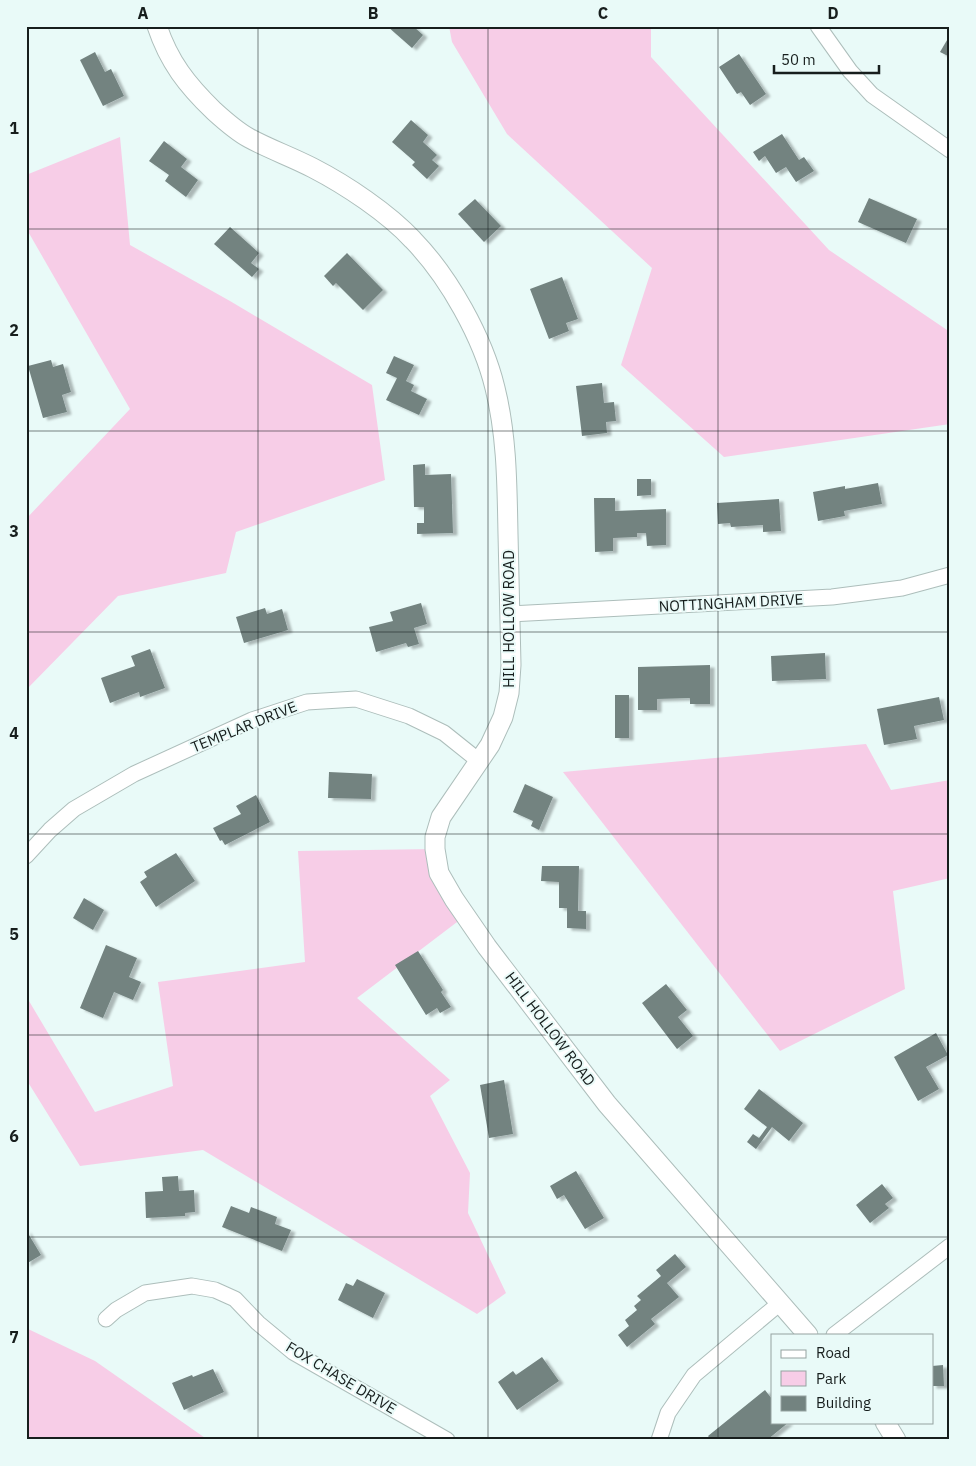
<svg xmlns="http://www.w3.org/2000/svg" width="976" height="1466" font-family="'IBM Plex Sans',sans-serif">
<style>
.green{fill:#f7cde7}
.building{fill:#738380;filter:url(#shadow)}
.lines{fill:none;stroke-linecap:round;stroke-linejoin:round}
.minor-casing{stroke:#adbebb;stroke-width:17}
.tertiary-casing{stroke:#adbebb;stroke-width:21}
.minor{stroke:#fff;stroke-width:15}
.tertiary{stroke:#fff;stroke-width:19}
.grid{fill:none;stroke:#171e1d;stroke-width:1;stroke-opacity:0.55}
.labels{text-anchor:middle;stroke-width:4;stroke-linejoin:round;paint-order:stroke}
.street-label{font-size:15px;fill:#171e1d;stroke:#e9faf8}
.neatline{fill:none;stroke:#171e1d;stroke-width:2}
.grid-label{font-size:16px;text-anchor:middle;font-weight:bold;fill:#171e1d}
</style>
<defs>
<filter id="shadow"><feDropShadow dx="4.5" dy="2.5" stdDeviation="1" flood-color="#0004"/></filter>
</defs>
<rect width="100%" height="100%" fill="#e9faf8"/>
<g class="green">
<path d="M449 26H651V57L829 250 950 332V424L724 457 621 365 652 268 507 134 452 42Z"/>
<path d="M120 137 130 245 230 301 372 385 385 480 236 532 226 573 118 596 26 690V519L130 409 26 228V175Z"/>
<path d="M866 744 891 790 950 780V878L893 891 905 989 780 1051 563 772Z"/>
<path d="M436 849 465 916 357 998 450 1080 430 1096 470 1173 468 1213 506 1293 477 1314 203 1150 80 1166 26 1079V996L95 1112 173 1086 158 982 305 962 298 851Z"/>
<path d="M26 1328 95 1361 208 1440H26Z"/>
</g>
<g class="building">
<path d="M387 26H413L423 35 412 48Z"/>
<path d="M950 35V57L940 52Z"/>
<path d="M95 52 105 72 111 69 124 96 103 106 80 60Z"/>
<path d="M739 54 766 94 750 105 741 92 737 94 719 67Z"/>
<path d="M411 120 428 135 423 142 437 155 432 160 439 166 427 179 412 165 415 162 392 142Z"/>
<path d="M782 134 799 160 804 157 814 171 796 182 786 167 776 173 765 156 759 161 753 152Z"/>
<path d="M164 141 187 159 181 167 198 180 186 197 165 181 169 175 149 161Z"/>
<path d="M869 198 917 219 906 243 858 222Z"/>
<path d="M475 199 501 226 484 242 458 214Z"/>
<path d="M230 227 259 253 251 263 259 269 252 277 214 244Z"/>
<path d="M347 253 383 290 363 310 336 283 333 286 324 276Z"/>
<path d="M562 277 578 319 566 323 569 331 549 339 530 289Z"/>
<path d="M394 356 414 365 406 381 414 385 411 391 427 399 419 415 386 400 397 378 386 373Z"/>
<path d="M51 360 53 367 63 364 71 392 62 395 67 412 43 418 28 366Z"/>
<path d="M602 383 604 403 614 402 616 421 606 422 607 433 582 436 576 386Z"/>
<path d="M425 464V475L451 474 453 533 417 534V523H424V507H414L413 465Z"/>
<path d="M637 479H651V495L637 496Z"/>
<path d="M878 483 882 504 844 511 845 516 818 521 813 492 845 486V489Z"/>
<path d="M594 498H615V511L666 509V545L647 546 646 533H637V537L613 538V551L595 552Z"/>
<path d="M779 499 781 531 763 532V525L731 527 730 523 718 524 717 503Z"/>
<path d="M421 603 427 624 414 628 419 644 408 647 406 643 376 652 369 627 393 621 390 612Z"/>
<path d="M265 608 267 614 282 609 288 630 244 643 236 617Z"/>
<path d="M150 649 165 688 140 697 139 692 110 703 101 678 135 666 131 656Z"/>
<path d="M825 653 826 679 772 681 771 656Z"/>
<path d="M710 665V704H690V698L657 699V710H638V667Z"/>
<rect x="615" y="695" width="14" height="43"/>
<path d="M939 697 944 720 914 726 917 739 884 745 877 709Z"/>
<path d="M329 772 372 774 371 799 328 798Z"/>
<path d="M525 784 553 797 539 830 531 826 533 821 513 812Z"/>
<path d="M256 795 270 822 225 845 222 840 220 841 213 828 241 814 236 806Z"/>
<path d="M176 853 195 881 156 907 140 882 147 877 144 872Z"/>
<path d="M542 866H579L578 911H586V929L567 928V908H559V882L541 881Z"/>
<path d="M84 898 104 910 93 930 73 918Z"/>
<path d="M106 945 137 958 129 977 141 982 133 1000 114 992 103 1018 80 1008Z"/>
<path d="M418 951 443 990 441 992 451 1007 440 1013 437 1008 426 1015 395 965Z"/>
<path d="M666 984 687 1010 678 1017 693 1036 677 1049 642 1003Z"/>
<path d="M936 1033 948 1055 926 1067 939 1089 918 1101 894 1057Z"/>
<path d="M504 1080 513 1134 489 1138 480 1085Z"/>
<path d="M759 1089 803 1123 789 1141 772 1127 756 1149 747 1142 753 1134 759 1138 767 1127 744 1109Z"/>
<path d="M576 1171 604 1218 585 1229 564 1195 557 1199 550 1186Z"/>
<path d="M178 1176 179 1191 194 1190 195 1212 185 1213V1216L146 1218 145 1192 163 1191 162 1177Z"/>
<path d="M882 1184 893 1198 885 1204 889 1208 870 1223 856 1205Z"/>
<path d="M231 1206 249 1213 251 1207 277 1217 275 1224 291 1230 282 1251 222 1227Z"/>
<path d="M26 1230 41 1255 26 1264Z"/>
<path d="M675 1254 686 1267 667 1283 679 1297 651 1319 655 1324 627 1347 618 1335 629 1326 625 1320 637 1310 634 1306 641 1300 637 1296 661 1276 656 1270Z"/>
<path d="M357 1279 385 1293 373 1318 338 1300 346 1283 353 1286Z"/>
<path d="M542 1357 559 1381 517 1410 498 1382 513 1371 516 1375Z"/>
<path d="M943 1365 944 1386H932V1366Z"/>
<path d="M213 1369 224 1392 184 1410 172 1383 192 1375 193 1377Z"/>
<path d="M765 1390 772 1399V1422H789L767 1440H711L708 1436Z"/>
</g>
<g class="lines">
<g class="minor-casing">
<g id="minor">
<path d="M818 26 850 71 872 95 950 150"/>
<path d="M510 614 832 597 902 588 950 575"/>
<path d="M26 856 50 830 74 809 134 774 252 720 307 702 356 699 409 716 444 733 479 761"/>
<path d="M106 1319 116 1310 145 1293 192 1286 215 1290 235 1299 258 1323 293 1352 447 1440"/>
<path d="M834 1335 950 1246"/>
<path d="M659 1440 668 1413 694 1375 780 1303"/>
</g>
</g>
<g class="tertiary-casing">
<g id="tertiary">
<path d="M157 26C169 62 187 85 214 111 225 121 236 131 249 138 269 149 292 157 313 168 346 185 388 213 413 240 449 277 483 338 495 388 507 436 507 485 508 534 509 578 510 621 511 665L509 693 503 717 490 745 441 817 435 837V849L439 873 454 899 487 947 607 1104 808 1335"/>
<path d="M885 1422 896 1440"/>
</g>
</g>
<use href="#minor" class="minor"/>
<use href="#tertiary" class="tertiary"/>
</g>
<path class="grid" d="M258 26V1440M488 26V1440M718 26V1440M26 229H950M26 431H950M26 632H950M26 834H950M26 1035H950M26 1237H950"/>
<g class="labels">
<g class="street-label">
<text transform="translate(731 603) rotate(-3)" y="5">NOTTINGHAM DRIVE</text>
<text transform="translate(509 619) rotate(-90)" y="5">HILL HOLLOW ROAD</text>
<text transform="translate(244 727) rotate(-22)" y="5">TEMPLAR DRIVE</text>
<text transform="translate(550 1029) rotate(53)" y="5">HILL HOLLOW ROAD</text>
<text transform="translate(341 1378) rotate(31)" y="5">FOX CHASE DRIVE</text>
</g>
</g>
<rect width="976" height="1466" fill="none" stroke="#e9faf8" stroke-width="55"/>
<rect x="771" y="1334" width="162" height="90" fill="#e9faf8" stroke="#95a2a0"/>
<rect x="781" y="1350" width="25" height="8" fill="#ffffff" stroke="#95a2a0"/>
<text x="816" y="1358" font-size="15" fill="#171e1d">Road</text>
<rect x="781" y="1371" width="25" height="15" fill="#f7cde7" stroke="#95a2a0"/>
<text x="816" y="1384" font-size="15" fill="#171e1d">Park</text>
<rect x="781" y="1396" width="25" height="15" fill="#738380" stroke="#95a2a0"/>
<text x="816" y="1408" font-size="15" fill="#171e1d">Building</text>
<path d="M774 65v8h105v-8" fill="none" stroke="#171e1d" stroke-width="2.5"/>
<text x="781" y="65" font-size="15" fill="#171e1d" stroke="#e9faf8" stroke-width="4" paint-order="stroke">50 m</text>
<rect x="28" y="28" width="920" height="1410" class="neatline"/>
<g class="grid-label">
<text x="143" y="19">A</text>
<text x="373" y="19">B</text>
<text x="603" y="19">C</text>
<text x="833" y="19">D</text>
<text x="14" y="134">1</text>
<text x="14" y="336">2</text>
<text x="14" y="537">3</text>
<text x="14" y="739">4</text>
<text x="14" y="940">5</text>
<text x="14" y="1142">6</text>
<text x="14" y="1343">7</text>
</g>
</svg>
